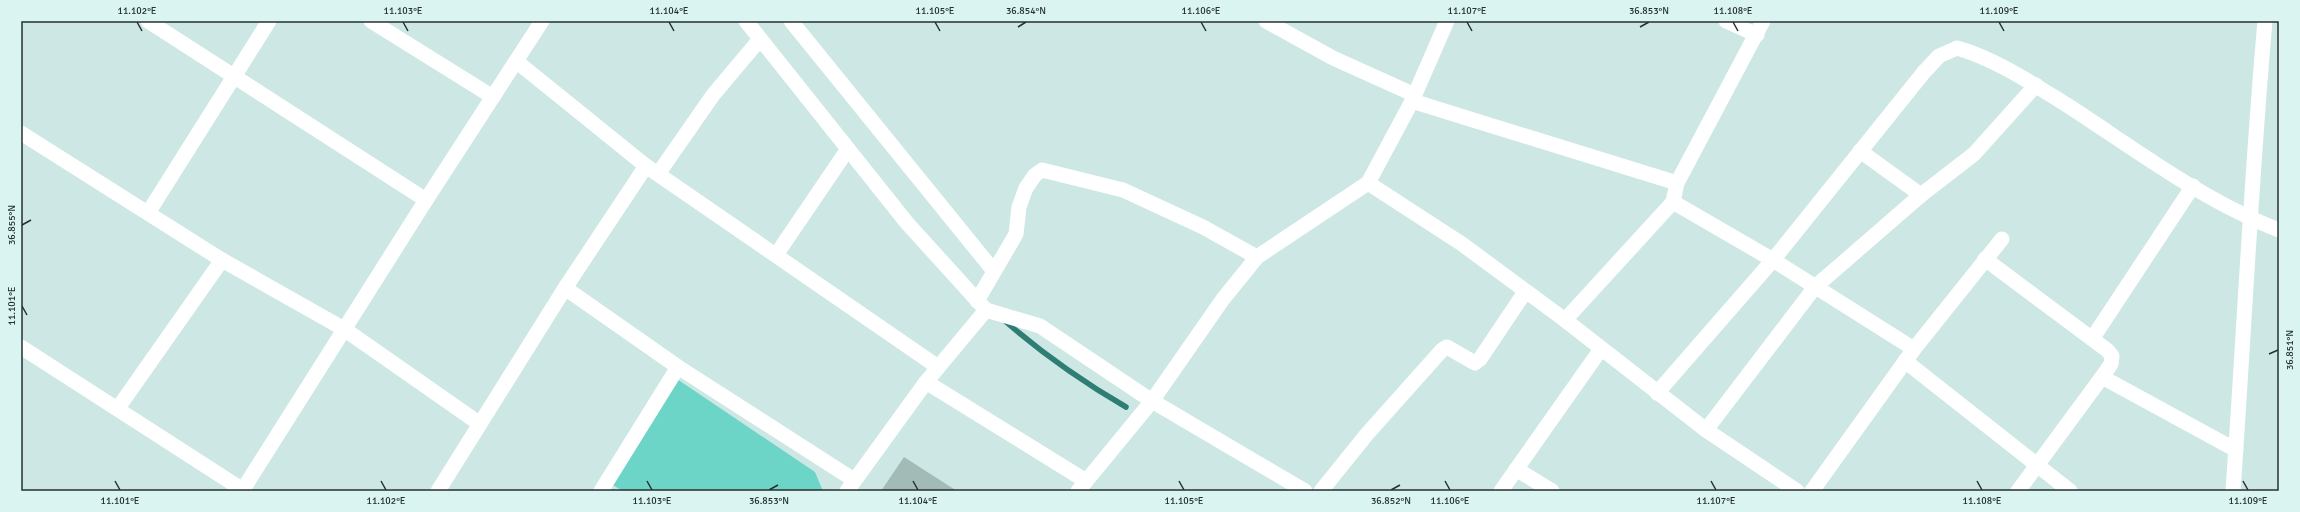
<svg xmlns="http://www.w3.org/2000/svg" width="2300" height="512" font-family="Signika,sans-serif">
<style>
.green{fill:#6dd5c8}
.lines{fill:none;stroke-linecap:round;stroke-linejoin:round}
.stream{stroke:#2e7e76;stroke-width:5.5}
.building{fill:#a2bbb7}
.minor{stroke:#fff;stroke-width:15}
.ticks{fill:none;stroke:#26302f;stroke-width:1.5}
.neatline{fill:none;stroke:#26302f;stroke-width:1.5}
.ticks-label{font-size:10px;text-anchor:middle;fill:#26302f}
</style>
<rect width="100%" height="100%" fill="#cde8e4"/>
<path class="green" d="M677 379 815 472 823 491H623L611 484Z"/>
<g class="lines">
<path class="stream" d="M1005 321C1043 354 1083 382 1126 407"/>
</g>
<path class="building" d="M904 457 957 491H881Z"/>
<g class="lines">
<g class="minor">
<path d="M148 21 426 200"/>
<path d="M371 21 493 97"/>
<path d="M746 21 907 223 986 310 926 382 847 491"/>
<path d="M791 21 993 270"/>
<path d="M1266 21 1333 58 1415 95"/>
<path d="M1726 21 1757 35"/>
<path d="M516 61 646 166 938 367"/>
<path d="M1412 101 1677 183"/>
<path d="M21 133 222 260 344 329 480 424"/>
<path d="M1860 151 1921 195"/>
<path d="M658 174 713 95 760 39"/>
<path d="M1368 183 1462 244 1565 320 1706 430 1797 491"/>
<path d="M1673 202 1773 260 1914 349"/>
<path d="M148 213 269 21"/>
<path d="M776 255 848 149"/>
<path d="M1985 259 2107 350 2112 356 2111 364 2102 377 2018 491"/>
<path d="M565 288 678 367 854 480"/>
<path d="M977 301 1016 234 1019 207 1026 188 1035 175 1042 170 1123 190 1203 227 1257 257"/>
<path d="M986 310 1040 326 1152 401 1305 491"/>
<path d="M1565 320 1673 202 1677 183 1763 21"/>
<path d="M2092 339 2193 186"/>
<path d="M21 347 243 490"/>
<path d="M1905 361 2070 491"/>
<path d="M2102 377 2236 450"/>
<path d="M926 382 1086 481"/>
<path d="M1657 393 1773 260 1924 72 1939 56 1957 48C1996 59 2033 84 2067 105 2135 149 2203 201 2279 230"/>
<path d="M118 408 222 260"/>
<path d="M1706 430 1815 287 1921 195 1974 154 2036 85"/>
<path d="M1516 469 1552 491"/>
<path d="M242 491 426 200 542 21"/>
<path d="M438 491 565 288 646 166"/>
<path d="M601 491 678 367"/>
<path d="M1078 491 1152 401 1223 299 1257 257 1368 183 1412 101 1447 21"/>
<path d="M1321 491 1367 434 1442 350 1447 347 1475 363 1480 359 1525 292"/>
<path d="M1501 491 1601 349"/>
<path d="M1812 491 1914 349 2002 239"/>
<path d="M2233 491C2244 334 2251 178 2265 21"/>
</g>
</g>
<path class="ticks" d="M137 22 142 31M403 22 408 31M669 22 674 31M935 22 940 31M1201 22 1206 31M1467 22 1472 31M1733 22 1738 31M1999 22 2004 31M1018 27 1026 22M1640 27 1649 22M22 225 31 220M22 306 27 315M2269 354 2278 350M115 481 120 490M381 481 386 490M647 481 652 490M913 481 918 490M1179 481 1184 490M1445 481 1450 490M1711 481 1716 490M1977 481 1982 490M2243 481 2248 490M769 490 778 485M1391 490 1400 485"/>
<rect width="2300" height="512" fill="none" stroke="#daf5f1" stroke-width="44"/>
<rect x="22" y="22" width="2256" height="468" class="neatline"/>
<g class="ticks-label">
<text x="137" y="14">11.102°E</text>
<text x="403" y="14">11.103°E</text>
<text x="669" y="14">11.104°E</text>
<text x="935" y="14">11.105°E</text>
<text x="1026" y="14">36.854°N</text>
<text x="1201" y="14">11.106°E</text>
<text x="1467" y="14">11.107°E</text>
<text x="1649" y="14">36.853°N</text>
<text x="1733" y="14">11.108°E</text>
<text x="1999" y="14">11.109°E</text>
<text transform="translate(11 225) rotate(-90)" y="4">36.855°N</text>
<text transform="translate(11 306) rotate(-90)" y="4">11.101°E</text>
<text transform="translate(2289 350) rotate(-90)" y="4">36.851°N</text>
<text x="120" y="504">11.101°E</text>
<text x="386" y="504">11.102°E</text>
<text x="652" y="504">11.103°E</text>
<text x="769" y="504">36.853°N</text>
<text x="918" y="504">11.104°E</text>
<text x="1184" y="504">11.105°E</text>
<text x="1391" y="504">36.852°N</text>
<text x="1450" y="504">11.106°E</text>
<text x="1716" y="504">11.107°E</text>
<text x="1982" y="504">11.108°E</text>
<text x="2248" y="504">11.109°E</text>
</g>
</svg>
